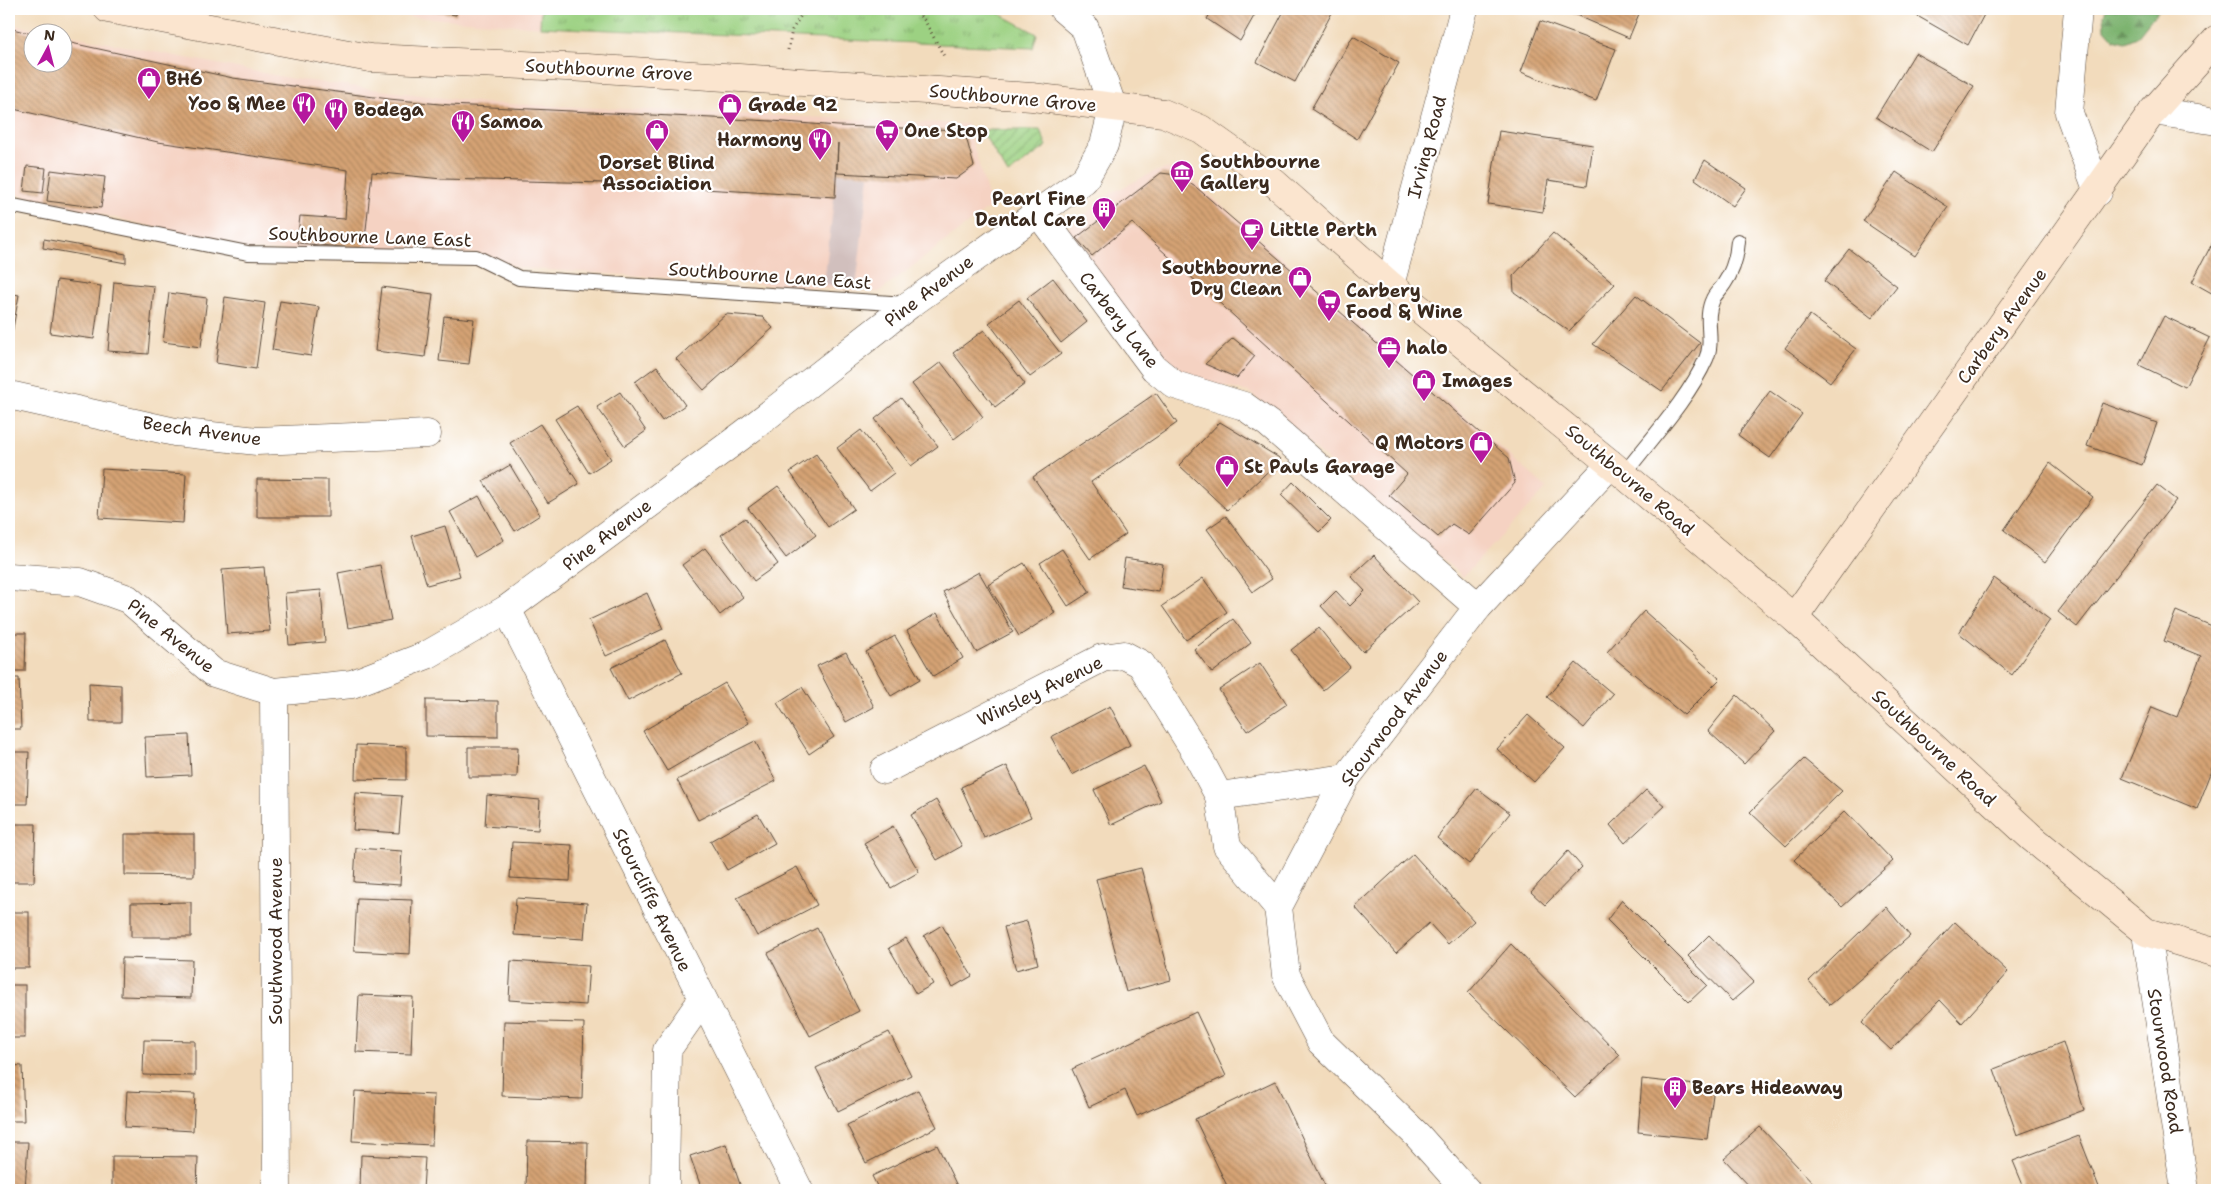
<svg xmlns="http://www.w3.org/2000/svg" width="2226" height="1199" font-family="'Shantell Sans',sans-serif">
<style>
.built{fill:#f5d2c2}
.industrial{fill:#d1bfbd}
.grass{fill:url(#grass-tufts);stroke:#6c7e50}
.forest{fill:url(#forest-firs);stroke:#5c6e47}
.garden{fill:url(#garden-furrows);stroke:#6c7e50}
.building{fill:url(#building-back-hatch)}
.lines{fill:none;stroke-linecap:round;stroke-linejoin:round}
.lane-casing{stroke:#564536;stroke-width:16}
.street-casing{stroke:#564536;stroke-width:29}
.secondary-casing{stroke:#564536;stroke-width:29}
.path{stroke:#564536;stroke-width:3;stroke-dasharray:1 4;stroke-linecap:butt}
.lane{stroke:#fff;stroke-width:14}
.street{stroke:#fff;stroke-width:28}
.secondary{stroke:#fbe5cf;stroke-width:28}
.labels{text-anchor:middle;stroke-width:4.5;stroke-linejoin:round;paint-order:stroke}
.street-label{font-size:18px;fill:#3b2a1e;stroke:#fff}
.poi-label{font-size:18px;font-weight:bold;fill:#3b2a1e;stroke:#fff;text-anchor:start}
</style>
<defs>
<pattern id="grass-tufts" width="24" height="20" patternUnits="userSpaceOnUse" patternTransform="scale(1.25)"><rect width="24" height="20" fill="#9cd182"/><path d="M3 7l-1-3M5 7V3M7 7l1-3M15 17l-1-3M17 17v-4M19 17l1-3" fill="none" stroke="#80aa6a"/></pattern>
<pattern id="forest-firs" width="22" height="20" patternUnits="userSpaceOnUse" patternTransform="scale(1.25)"><rect width="22" height="20" fill="#7db370"/><path d="M5 1l3.5 6h-7zM16 11l3.5 6h-7z" fill="#68925b"/></pattern>
<pattern id="garden-furrows" width="10" height="10" patternUnits="userSpaceOnUse" patternTransform="scale(1.25)"><rect width="10" height="10" fill="#9cd182"/><path d="M-1 1l2-2M0 10L10 0M9 11l2-2" fill="none" stroke="#80aa6a"/></pattern>
<pattern id="building-back-hatch" width="6" height="6" patternUnits="userSpaceOnUse" patternTransform="scale(1.25)"><rect width="6" height="6" fill="#d5a374"/><path d="M-1 5l2 2M0 0l6 6M5-1l2 2" fill="none" stroke="#ae855f"/></pattern>
</defs>
<rect width="100%" height="100%" fill="#fff"/>
<filter id="ink" filterUnits="userSpaceOnUse"><feTurbulence type="fractalNoise" baseFrequency=".02" numOctaves="2"/><feDisplacementMap in="SourceGraphic" scale="10" xChannelSelector="R" yChannelSelector="G"/><feConvolveMatrix kernelMatrix="1 2 1 2 8 2 1 2 1" color-interpolation-filters="sRGB"/></filter>
<filter id="wash" filterUnits="userSpaceOnUse"><feTurbulence type="fractalNoise" baseFrequency=".0096" numOctaves="4" result="noise"/><feDisplacementMap in="SourceGraphic" scale="20" xChannelSelector="R" yChannelSelector="G"/><feGaussianBlur stdDeviation="1.12" result="paint"/><feColorMatrix in="noise" values="0 0 0 0 0 0 0 0 0 0 0 0 0 0 0 0 0 1.4 0 .05"/><feComposite in="paint" operator="in"/></filter>
<g filter="url(#wash)">
<rect width="100%" height="100%" fill="#f2dbbc"/>
<g class="built">
<path d="M344 9H541L540 27 366 13Z"/>
<path d="M9 24 54 32H32V62H62L63 34 294 79 484 103 967 124 991 206 879 292 520 268 482 254 248 250 9 192Z"/>
<path d="M1170 168 1189 177 1547 488 1463 577 1249 392 1211 384 1183 374 1149 353 1063 232 1113 192 1154 172Z"/>
</g>
<path class="industrial" d="M837 173 869 175 856 287 824 284Z"/>
<path class="grass" d="M541 9H991L1037 34 1033 48 540 27Z"/>
<path class="forest" d="M2106 9H2159L2137 37 2125 42 2114 39 2105 29 2104 15Z"/>
<path class="garden" d="M981 130H1040L1047 146 1008 174Z"/>
<g id="blocks">
<g class="building">
<path d="M419 9H457L456 15Z"/>
<path d="M1213 9H1258L1240 41 1207 19Z"/>
<path d="M1285 9H1334L1295 82 1257 62Z"/>
<path d="M1562 9H1641L1629 38Z"/>
<path d="M1915 9H1987L1968 45 1912 13Z"/>
<path d="M1540 21 1616 49 1596 101 1521 72Z"/>
<path d="M9 28 32 34V62H62V41L233 78 389 99 450 105 772 121 838 126 964 130 974 166 956 179 837 173 838 143 835 197 606 183 442 179 372 172 364 249 297 243 300 216 345 219 348 170 158 142 9 108Z"/>
<path d="M1353 36 1399 63 1357 139 1311 109Z"/>
<path d="M1915 53 1974 86 1932 152 1876 117Z"/>
<path d="M1499 131 1593 145 1587 186 1548 180 1543 212 1488 204Z"/>
<path d="M1705 160 1746 188 1733 206 1695 179Z"/>
<path d="M27 166 46 168 43 193 24 191Z"/>
<path d="M51 170 105 177 101 208 47 201Z"/>
<path d="M1896 172 1948 207 1915 256 1863 221Z"/>
<path d="M1161 173 1177 175 1197 188 1509 458 1515 483 1469 535 1452 524 1438 537 1389 495 1407 474 1132 223 1092 256 1076 238Z"/>
<path d="M1553 233 1615 284 1569 331 1514 292 1513 276Z"/>
<path d="M2217 234V296L2192 282Z"/>
<path d="M44 239 126 254V263L43 248Z"/>
<path d="M1849 249 1897 286 1872 318 1824 281Z"/>
<path d="M1053 278 1087 322 1061 343 1027 298Z"/>
<path d="M57 280 101 286 94 339 50 333Z"/>
<path d="M114 282 154 286 148 354 108 351Z"/>
<path d="M382 287 433 294 425 357 375 351Z"/>
<path d="M9 293 19 295 10 345H9Z"/>
<path d="M169 293 207 298 201 347 163 342Z"/>
<path d="M1636 295 1700 343 1662 391 1593 344Z"/>
<path d="M225 297 265 303 256 369 216 363Z"/>
<path d="M1019 300 1061 354 1030 377 989 323Z"/>
<path d="M280 301 319 307 311 356 272 350Z"/>
<path d="M726 314 763 317 773 328 704 390 676 359Z"/>
<path d="M1810 315 1856 349 1830 382 1785 348Z"/>
<path d="M444 316 474 319 469 364 439 361Z"/>
<path d="M2164 316 2210 338 2185 387 2139 365Z"/>
<path d="M984 330 1025 384 995 407 953 353Z"/>
<path d="M1233 338 1255 356 1237 378 1205 364Z"/>
<path d="M941 362 983 417 954 439 912 384Z"/>
<path d="M657 366 685 405 662 421 635 382Z"/>
<path d="M1770 391 1802 414 1770 458 1738 435Z"/>
<path d="M620 392 646 431 625 446 597 407Z"/>
<path d="M1156 393 1177 423 1091 482 1126 534 1090 559 1033 477Z"/>
<path d="M901 398 938 446 911 466 875 419Z"/>
<path d="M2102 403 2157 423 2142 465 2087 446Z"/>
<path d="M577 406 611 459 589 473 555 419Z"/>
<path d="M1220 422 1281 459 1227 510 1179 465Z"/>
<path d="M540 424 579 484 548 503 510 443Z"/>
<path d="M861 430 894 473 870 491 837 448Z"/>
<path d="M816 454 854 509 828 527 790 472Z"/>
<path d="M2050 463 2093 497 2045 562 2004 530Z"/>
<path d="M510 465 540 515 515 531 483 481Z"/>
<path d="M102 469 186 474 183 523 99 518Z"/>
<path d="M257 479 328 480V517H257Z"/>
<path d="M1293 482 1331 520 1319 532 1281 495Z"/>
<path d="M2157 485 2176 500 2077 627 2058 612Z"/>
<path d="M778 486 816 535 786 558 748 508Z"/>
<path d="M479 496 504 540 475 557 450 512Z"/>
<path d="M1226 516 1272 579 1253 592 1207 529Z"/>
<path d="M745 518 778 564 754 581 721 535Z"/>
<path d="M445 526 460 576 427 585 412 536Z"/>
<path d="M705 548 743 597 720 615 682 565Z"/>
<path d="M1062 549 1090 592 1068 606 1040 563Z"/>
<path d="M1374 555 1418 602 1363 652 1321 606 1336 591 1350 606 1365 591 1351 576Z"/>
<path d="M1125 558 1163 564 1159 592 1121 586Z"/>
<path d="M1024 563 1055 613 1019 636 988 585Z"/>
<path d="M380 565 391 620 348 628 338 573Z"/>
<path d="M264 567 270 631 227 634 222 570Z"/>
<path d="M979 572 1013 632 976 652 943 592Z"/>
<path d="M1203 578 1227 612 1186 640 1162 606Z"/>
<path d="M1994 578 2050 620 2012 675 1959 633Z"/>
<path d="M321 590 325 642 289 645 285 593Z"/>
<path d="M647 593 663 629 606 656 589 620Z"/>
<path d="M1644 611 1720 679 1684 715 1607 652Z"/>
<path d="M2176 611 2217 628V758L2197 809 2122 778 2152 707 2177 717 2201 656 2164 641Z"/>
<path d="M937 613 963 658 933 676 907 631Z"/>
<path d="M1233 619 1251 643 1212 673 1194 649Z"/>
<path d="M1319 628 1350 667 1323 690 1291 650Z"/>
<path d="M9 633H26L25 671H9Z"/>
<path d="M895 636 920 679 891 696 866 652Z"/>
<path d="M665 640 682 673 628 701 611 668Z"/>
<path d="M846 652 874 707 846 722 817 666Z"/>
<path d="M1260 663 1287 704 1247 731 1219 690Z"/>
<path d="M1576 663 1613 694 1584 728 1547 697Z"/>
<path d="M9 678H19L21 729H9Z"/>
<path d="M89 683 121 685V722H90Z"/>
<path d="M725 683 749 723 667 771 643 731Z"/>
<path d="M802 687 834 737 809 754 777 703Z"/>
<path d="M1737 695 1775 731 1744 764 1708 731Z"/>
<path d="M426 700 498 701V737L426 736Z"/>
<path d="M1110 706 1130 745 1072 775 1051 737Z"/>
<path d="M1528 715 1565 748 1534 782 1497 749Z"/>
<path d="M189 735 191 775 147 777 145 737Z"/>
<path d="M755 741 776 781 698 820 677 780Z"/>
<path d="M356 745 406 747V780L355 779Z"/>
<path d="M468 747H518L517 777H468Z"/>
<path d="M9 752H29L27 804H9Z"/>
<path d="M1804 759 1842 791 1786 846 1750 812Z"/>
<path d="M1007 766 1031 817 984 838 961 787Z"/>
<path d="M1144 766 1161 801 1111 825 1094 790Z"/>
<path d="M1477 788 1510 813 1469 864 1437 838Z"/>
<path d="M1646 790 1665 806 1625 843 1610 825Z"/>
<path d="M356 793 402 796 399 833 353 830Z"/>
<path d="M487 795 540 800 538 830 485 826Z"/>
<path d="M936 800 962 846 937 860 911 815Z"/>
<path d="M1845 811 1893 861 1842 907 1794 860Z"/>
<path d="M758 814 775 843 727 870 710 841Z"/>
<path d="M9 824H36L34 882H9Z"/>
<path d="M893 826 919 872 891 888 864 843Z"/>
<path d="M125 834H194V876L125 875Z"/>
<path d="M512 842 572 845 570 881 510 878Z"/>
<path d="M356 848 402 851 400 885 354 882Z"/>
<path d="M1568 851 1582 867 1545 905 1531 892Z"/>
<path d="M1413 854 1474 921 1448 944 1429 923 1396 953 1355 907Z"/>
<path d="M797 867 817 905 757 936 737 898Z"/>
<path d="M1141 868 1171 980 1126 992 1096 879Z"/>
<path d="M357 898 412 900 410 954 354 951Z"/>
<path d="M516 898 587 903 584 939 514 935Z"/>
<path d="M1622 900 1707 985 1689 1002 1607 920Z"/>
<path d="M191 902V937H131V903Z"/>
<path d="M1886 907 1910 936 1830 1005 1809 981Z"/>
<rect x="9" y="912" width="20" height="56"/>
<path d="M1027 921 1038 964 1016 970 1004 927Z"/>
<path d="M1955 922 2008 972 1962 1023 1940 1000 1891 1050 1862 1023Z"/>
<path d="M942 925 972 976 953 987 924 936Z"/>
<path d="M817 928 859 1011 810 1036 768 953Z"/>
<path d="M1709 935 1754 982 1732 1001 1688 956Z"/>
<path d="M906 938 933 984 916 994 889 948Z"/>
<path d="M1511 944 1620 1055 1575 1097 1468 993Z"/>
<path d="M122 958 192 960 191 998 121 996Z"/>
<path d="M511 961 589 966 586 1005 509 1000Z"/>
<rect x="9" y="985" width="16" height="53"/>
<path d="M359 995 413 997 411 1054 356 1052Z"/>
<path d="M1196 1012 1226 1076 1137 1116 1125 1090 1089 1107 1072 1069Z"/>
<path d="M504 1021 584 1023 582 1099 502 1096Z"/>
<path d="M889 1032 911 1075 838 1111 816 1068Z"/>
<path d="M144 1040 195 1041V1076L143 1075Z"/>
<path d="M2063 1042 2084 1110 2017 1135 1994 1069Z"/>
<path d="M9 1065 22 1066 24 1121H9Z"/>
<path d="M1642 1079 1714 1087 1707 1139 1638 1132Z"/>
<path d="M1275 1081 1327 1190H1229L1195 1119Z"/>
<path d="M918 1090 937 1127 866 1163 847 1125Z"/>
<path d="M127 1091 195 1094 193 1131 125 1127Z"/>
<path d="M355 1091 434 1095 432 1145 352 1141Z"/>
<path d="M1760 1127 1820 1190H1753L1724 1159Z"/>
<path d="M2079 1136 2099 1187 2090 1190H2025L2013 1161Z"/>
<path d="M527 1141 588 1142 587 1190H526Z"/>
<path d="M9 1142H28L25 1190H9Z"/>
<path d="M726 1144 742 1190H702L690 1156Z"/>
<path d="M937 1145 959 1190H879L872 1176Z"/>
<path d="M361 1155 425 1158 423 1190H360Z"/>
<path d="M112 1156 198 1157 197 1190 112 1188Z"/>
</g>
</g>
</g>
<g filter="url(#ink)">
<use href="#blocks" fill-opacity="0" stroke="#564536" stroke-width="1"/>
<g class="lines">
<g class="lane-casing">
<g id="lane">
<path d="M9 205 248 253 476 257 519 278 906 304"/>
<path d="M1624 474C1650 440 1689 398 1706 359 1715 340 1703 319 1713 299 1715 294 1721 289 1724 284 1733 271 1737 256 1738 241"/>
</g>
</g>
<g class="street-casing">
<g id="street">
<path d="M2078 9 2069 113 2098 192"/>
<path d="M2153 111 2217 121"/>
<path d="M1037 211 1154 368 1175 385 1244 406 1269 424 1478 607"/>
<path d="M1390 285 1464 9"/>
<path d="M9 395 175 432 257 441 427 434"/>
<path d="M9 577 80 582 128 599 214 673 274 692 352 684 427 655 507 609 744 434 909 305 1084 180 1104 145 1113 108 1085 28 1063 9"/>
<path d="M507 609 799 1190"/>
<path d="M274 692 277 1190"/>
<path d="M884 770 1102 658 1124 655 1141 664 1195 751 1219 796 1227 846 1278 907"/>
<path d="M1219 796 1346 778"/>
<path d="M2146 932 2185 1190"/>
<path d="M665 1190 667 1050 702 1000"/>
<path d="M1466 1190 1418 1136 1321 1042 1286 975 1278 907 1346 778 1478 607 1611 464"/>
</g>
</g>
<g class="secondary-casing">
<g id="secondary">
<path d="M108 9 370 58 587 68 1032 97 1163 113 1201 129 1262 172 1390 285 1611 464 1794 618 2031 837 2146 932 2217 953"/>
<path d="M1794 618 2153 111 2217 39"/>
</g>
</g>
<g class="path">
<path d="M913 9 925 21 945 58"/>
<path d="M788 50 792 30 805 9"/>
</g>
<use href="#lane" class="lane"/>
<use href="#street" class="street"/>
<use href="#secondary" class="secondary"/>
</g>
</g>
<defs>
<g id="shop-pin" transform="scale(1.25)"><path d="M0 17L-7.5 6A9.5 9.5 0 1 1 7.5 6Z" fill="#b5179e" stroke="#fff"/><path d="M-5-2.5h2.3a2.7 3.5 0 0 1 5.4 0H5L5.5 6h-11ZM-1.5-2.5h3a1.5 2.3 0 0 0-3 0Z" fill="#fff"/></g>
<g id="restaurant-pin" transform="scale(1.25)"><path d="M0 17L-7.5 6A9.5 9.5 0 1 1 7.5 6Z" fill="#b5179e" stroke="#fff"/><path d="M-5-6h1v4h1v-4h1v4h1v-4h1v5L-1.5 .5V6h-2V.5L-5-1ZM5-6V6H3V1.5H1.5Q1.5-4 5-6Z" fill="#fff"/></g>
<g id="supermarket-pin" transform="scale(1.25)"><path d="M0 17L-7.5 6A9.5 9.5 0 1 1 7.5 6Z" fill="#b5179e" stroke="#fff"/><path d="M-6-5.5h2.5l.6 2H6L4.5 2H-2.5L-4.4-4H-6ZM-1.5 3.2a1.3 1.3 0 1 0 .1 0ZM3 3.2a1.3 1.3 0 1 0 .1 0Z" fill="#fff"/></g>
<g id="museum-pin" transform="scale(1.25)"><path d="M0 17L-7.5 6A9.5 9.5 0 1 1 7.5 6Z" fill="#b5179e" stroke="#fff"/><path d="M0-6L6-3V-2H-6V-3ZM-5-1h2V3h-2ZM-1-1h2V3h-2ZM3-1h2V3H3ZM-6 4H6V6H-6Z" fill="#fff"/></g>
<g id="building-pin" transform="scale(1.25)"><path d="M0 17L-7.5 6A9.5 9.5 0 1 1 7.5 6Z" fill="#b5179e" stroke="#fff"/><path d="M-4-6H4V6H1V3H-1V6H-4ZM-2.5-4.3h1.7v1.8h-1.7ZM.8-4.3h1.7v1.8H.8ZM-2.5-1h1.7V.8h-1.7ZM.8-1h1.7V.8H.8Z" fill="#fff"/></g>
<g id="cafe-pin" transform="scale(1.25)"><path d="M0 17L-7.5 6A9.5 9.5 0 1 1 7.5 6Z" fill="#b5179e" stroke="#fff"/><path d="M-5.5-4.5H6V0H3Q3 3.5 0 3.5H-2.5Q-5.5 3.5-5.5 0ZM3-3.2v2h1.7v-2ZM-6 4.5H4V6H-6Z" fill="#fff"/></g>
<g id="office-pin" transform="scale(1.25)"><path d="M0 17L-7.5 6A9.5 9.5 0 1 1 7.5 6Z" fill="#b5179e" stroke="#fff"/><path d="M-6-3h4V-5.5h4V-3h4V5H-6ZM-1-4.5V-3h2v-1.5ZM-6 0V1H6V0Z" fill="#fff"/></g>
</defs>
<g fill-rule="evenodd">
<use href="#shop-pin" x="149" y="79"/>
<use href="#restaurant-pin" x="304" y="104"/>
<use href="#shop-pin" x="730" y="105"/>
<use href="#restaurant-pin" x="336" y="110"/>
<use href="#restaurant-pin" x="463" y="122"/>
<use href="#shop-pin" x="657" y="131"/>
<use href="#supermarket-pin" x="887" y="131"/>
<use href="#restaurant-pin" x="820" y="140"/>
<use href="#museum-pin" x="1182" y="172"/>
<use href="#building-pin" x="1104" y="209"/>
<use href="#cafe-pin" x="1252" y="230"/>
<use href="#shop-pin" x="1300" y="278"/>
<use href="#supermarket-pin" x="1329" y="301"/>
<use href="#office-pin" x="1389" y="348"/>
<use href="#shop-pin" x="1424" y="381"/>
<use href="#shop-pin" x="1481" y="443"/>
<use href="#shop-pin" x="1227" y="467"/>
<use href="#building-pin" x="1675" y="1088"/>
</g>
<g class="labels">
<g class="street-label">
<text transform="translate(609 70) rotate(3)" y="6">Southbourne Grove</text>
<text transform="translate(1013 98) rotate(5)" y="6">Southbourne Grove</text>
<text transform="translate(1427 147) rotate(-75)" y="6">Irving Road</text>
<text transform="translate(370 237) rotate(2)" y="6">Southbourne Lane East</text>
<text transform="translate(770 276) rotate(4)" y="6">Southbourne Lane East</text>
<text transform="translate(929 291) rotate(-37)" y="6">Pine Avenue</text>
<text transform="translate(1119 320) rotate(52)" y="6">Carbery Lane</text>
<text transform="translate(2002 326) rotate(-54)" y="6">Carbery Avenue</text>
<text transform="translate(202 431) rotate(8)" y="6">Beech Avenue</text>
<text transform="translate(1630 480) rotate(40)" y="6">Southbourne Road</text>
<text transform="translate(607 535) rotate(-37)" y="6">Pine Avenue</text>
<text transform="translate(171 636) rotate(39)" y="6">Pine Avenue</text>
<text transform="translate(1040 691) rotate(-26)" y="6">Winsley Avenue</text>
<text transform="translate(1394 718) rotate(-53)" y="6">Stourwood Avenue</text>
<text transform="translate(1934 748) rotate(43)" y="6">Southbourne Road</text>
<text transform="translate(652 900) rotate(64)" y="6">Stourcliffe Avenue</text>
<text transform="translate(276 941) rotate(-90)" y="6">Southwood Avenue</text>
<text transform="translate(2165 1061) rotate(81)" y="6">Stourwood Road</text>
</g>
<g class="poi-label">
<text x="166" y="85">BH6</text>
<text x="286" y="110" text-anchor="end">Yoo &amp; Mee</text>
<text x="748" y="111">Grade 92</text>
<text x="354" y="116">Bodega</text>
<text x="480" y="128">Samoa</text>
<text x="904" y="137">One Stop</text>
<text x="802" y="146" text-anchor="end">Harmony</text>
<text x="1200" y="168">Southbourne<tspan x="1200" dy="21">Gallery</tspan></text>
<text x="657" y="169" text-anchor="middle">Dorset Blind<tspan x="657" dy="21">Association</tspan></text>
<text x="1086" y="205" text-anchor="end">Pearl Fine<tspan x="1086" dy="21">Dental Care</tspan></text>
<text x="1270" y="236">Little Perth</text>
<text x="1282" y="274" text-anchor="end">Southbourne<tspan x="1282" dy="21">Dry Clean</tspan></text>
<text x="1346" y="297">Carbery<tspan x="1346" dy="21">Food &amp; Wine</tspan></text>
<text x="1406" y="354">halo</text>
<text x="1442" y="387">Images</text>
<text x="1464" y="449" text-anchor="end">Q Motors</text>
<text x="1244" y="473">St Pauls Garage</text>
<text x="1692" y="1094">Bears Hideaway</text>
</g>
</g>
<rect width="2226" height="1199" fill="none" stroke="#fff" stroke-width="30"/>
<g transform="translate(48 48) rotate(7)"><circle r="24" fill="#ffffff" stroke="#b1aaa5"/>
<path d="M0-4L9 19L0 12L-9 19Z" fill="#b5179e"/>
<text y="-8" font-size="14" font-weight="bold" text-anchor="middle" fill="#3b2a1e">N</text>
</g>
</svg>
